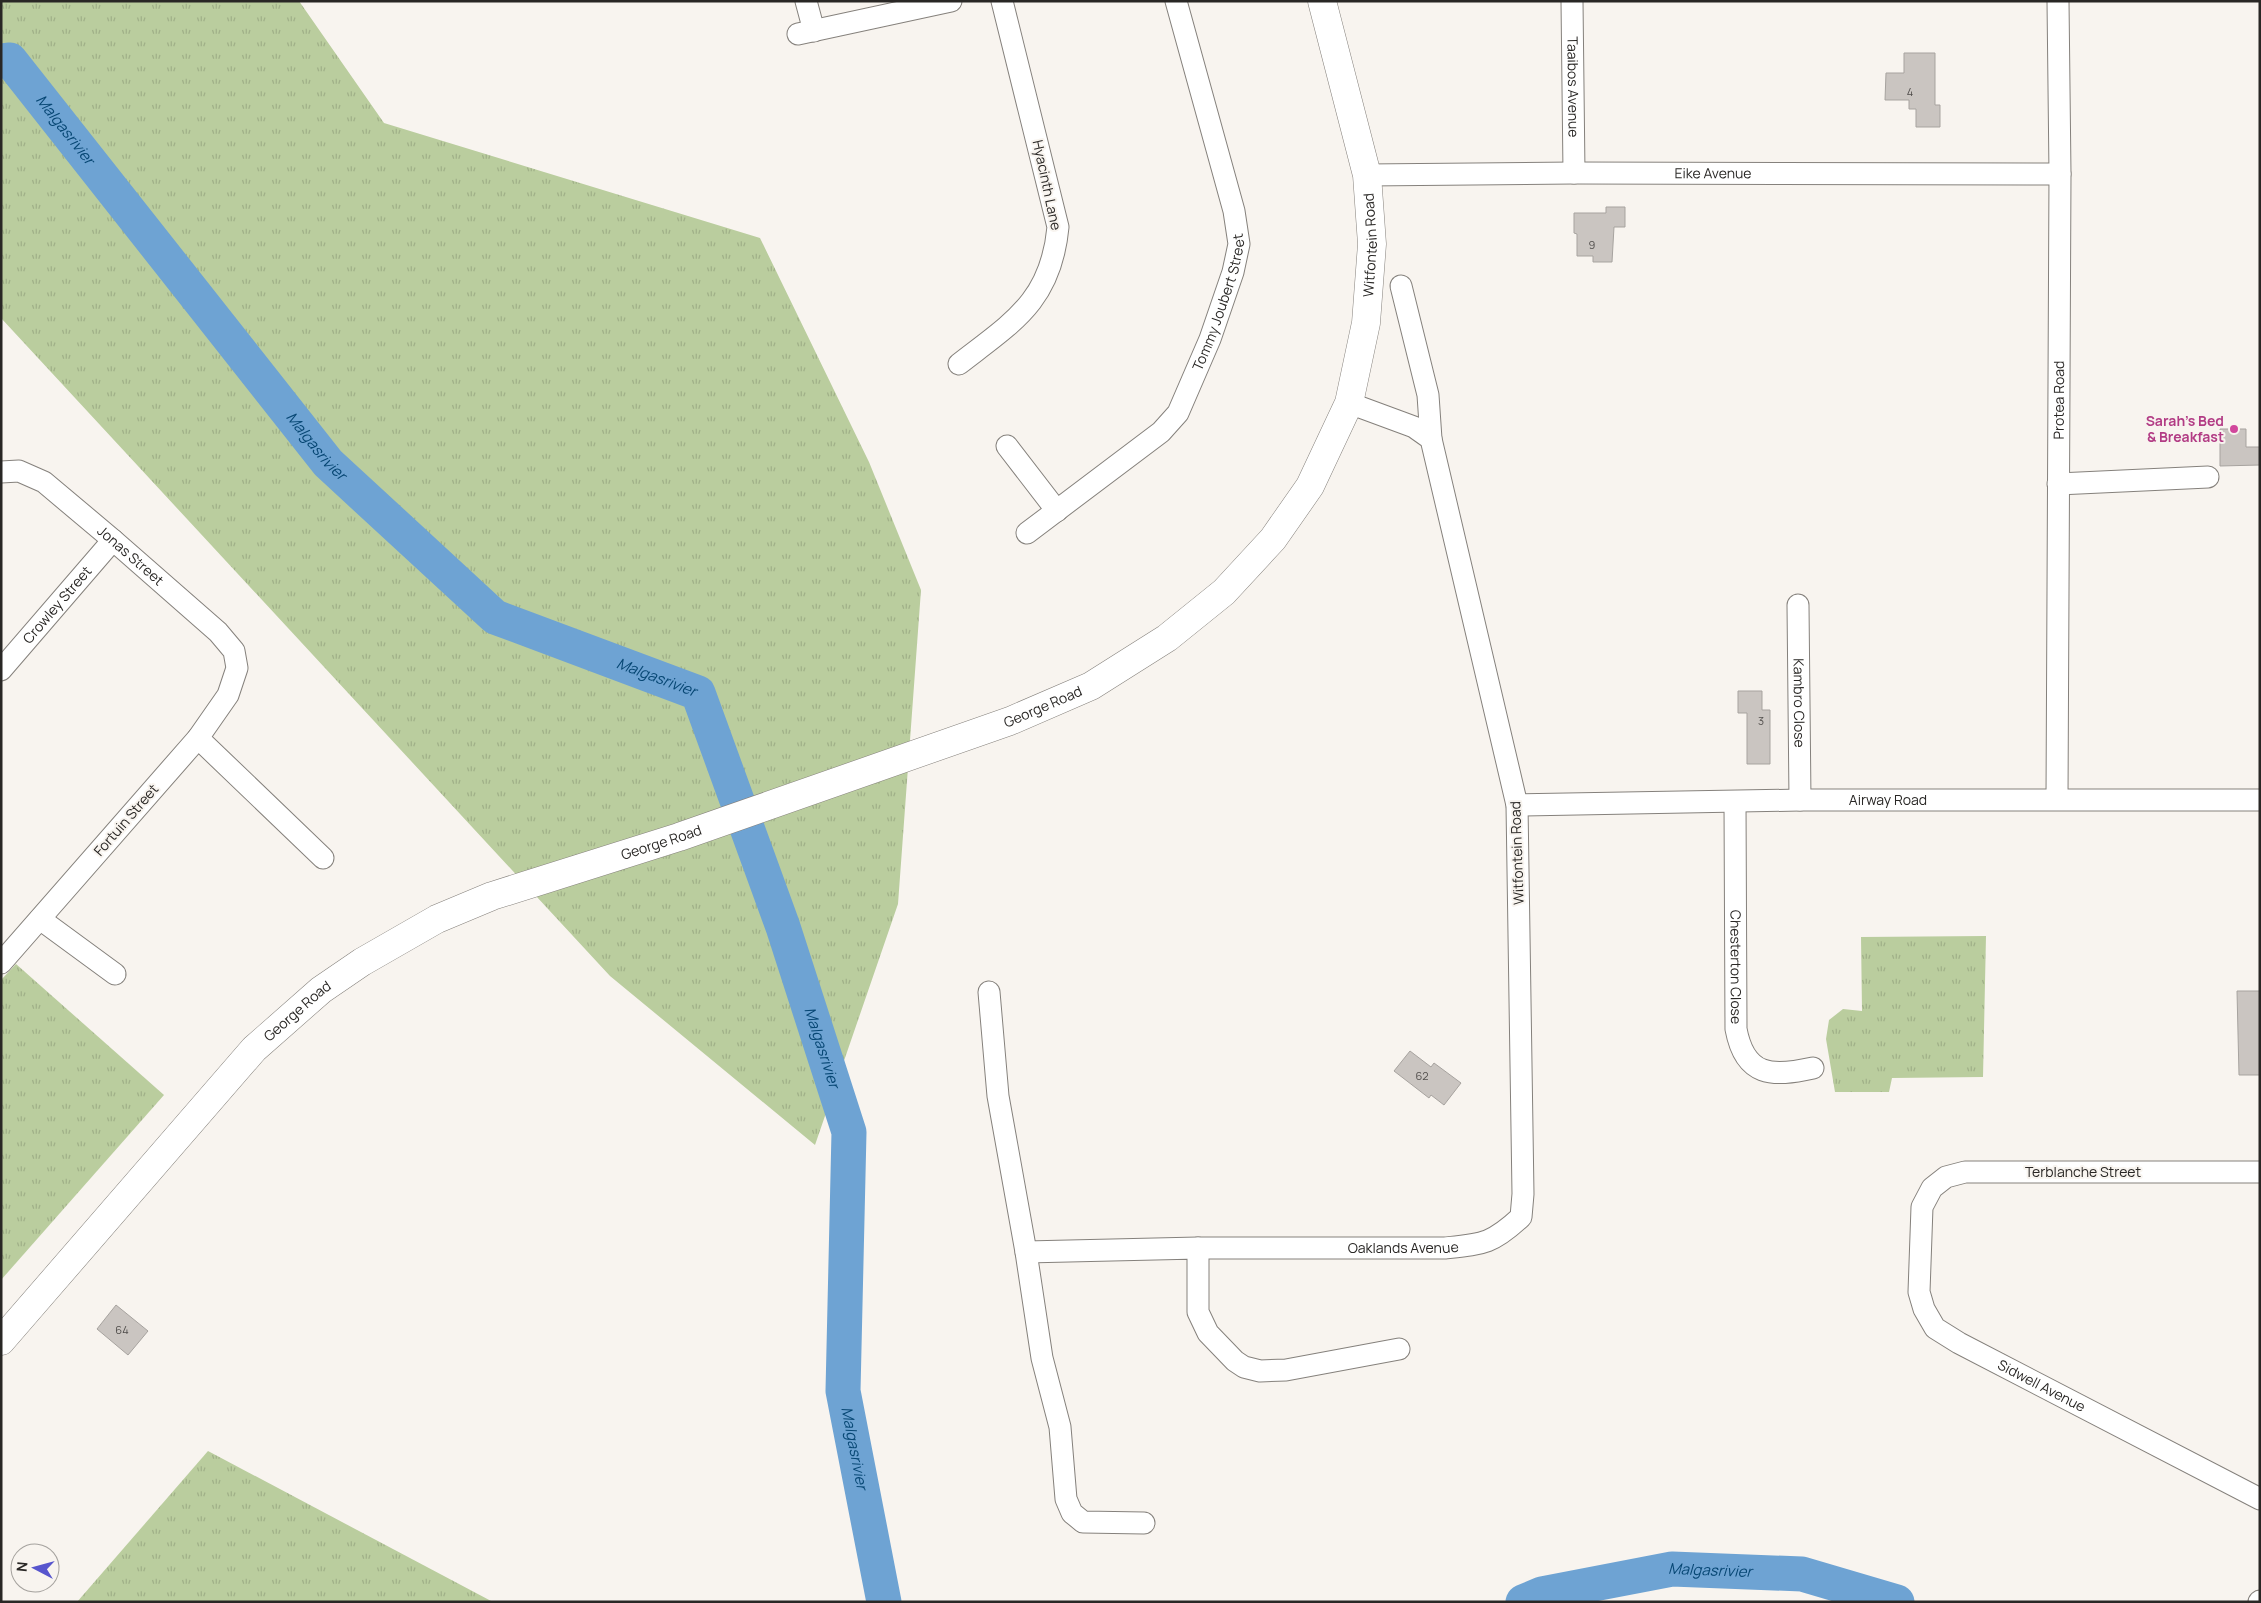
<svg xmlns="http://www.w3.org/2000/svg" width="2261" height="1603" font-family="Manrope,sans-serif">
<style>
.grass{fill:url(#grass-tufts)}
.lines{fill:none;stroke-linecap:round;stroke-linejoin:round}
.river{stroke:#6ea3d3;stroke-width:35}
.building{fill:#cac5c1;stroke:#a7a39f}
.minor-casing{stroke:#85817c;stroke-width:23}
.major-casing{stroke:#85817c;stroke-width:29}
.minor{stroke:#fff;stroke-width:21}
.major{stroke:#fff;stroke-width:28}
.hotel-dot{fill:#d1479c;stroke:#f8f4ef;stroke-width:2}
.labels{text-anchor:middle;stroke-width:4;stroke-linejoin:round;paint-order:stroke}
.number-label{font-size:11px;fill:#514e4c}
.street-label{font-size:14px;fill:#292725;stroke:#f8f4ef}
.hotel-label{font-size:14px;font-weight:bold;fill:#b23c85;stroke:#f8f4ef;text-anchor:end}
.water-label{font-size:15px;font-style:italic;fill:#074774;stroke:#f8f4ef}
</style>
<defs>
<pattern id="grass-tufts" width="24" height="20" patternUnits="userSpaceOnUse" patternTransform="scale(1.25)"><rect width="24" height="20" fill="#bacd9e"/><path d="M3 7l-1-3M5 7V3M7 7l1-3M15 17l-1-3M17 17v-4M19 17l1-3" fill="none" stroke="#a0b088"/></pattern>
</defs>
<rect width="100%" height="100%" fill="#f8f4ef"/>
<g class="grass">
<path d="M1 1H299L384 123 760 238 869 462 921 590 898 904 815 1145 610 976 1 318Z"/>
<path d="M1986 936 1983 1077 1892 1078 1889 1092H1835L1826 1039 1829 1020 1843 1009 1862 1011 1861 937Z"/>
<path d="M16 964 164 1095 1 1280V980Z"/>
<path d="M208 1451 493 1602H77Z"/>
</g>
<g class="lines">
<g class="river">
<path id="s1" d="M1 61 10 60 328 463 495 617 698 693 783 927 849 1132 843 1391 884 1602"/>
<path id="s2" d="M1523 1602 1542 1594 1672 1569 1802 1574 1897 1602"/>
</g>
</g>
<g class="building">
<path d="M1904 53H1935V105H1940V127H1916V109H1909V100H1885L1886 73H1904Z"/>
<path d="M1606 207H1625V227H1614L1612 262H1593V256H1577V234L1574 233V213H1606Z"/>
<path d="M2220 429H2246V447H2260V465L2220 466Z"/>
<path d="M1738 691H1762V710H1770V764H1747V713H1738Z"/>
<path d="M2237 991H2260V1075H2239Z"/>
<path d="M1410 1051 1431 1067 1434 1063 1461 1083 1444 1105 1431 1095 1429 1098 1394 1071Z"/>
<path d="M116 1305 148 1331 128 1355 97 1329Z"/>
</g>
<g class="lines">
<g class="minor-casing">
<g id="minor">
<path d="M806 1 814 31"/>
<path id="s3" d="M1572 1 1574 173"/>
<path d="M798 34 951 1"/>
<path id="s4" d="M1367 175 1574 173 2060 174"/>
<path d="M1401 286 1428 395 1431 439"/>
<path d="M959 364C1013 322 1051 301 1058 227L1002 1"/>
<path d="M1007 446 1057 511"/>
<path id="s5" d="M1 472 19 471 44 482 113 540 218 632 234 651 237 668 228 695 198 738 1 963"/>
<path d="M2058 484 2208 477"/>
<path id="s6" d="M1027 533 1161 432 1178 413 1210 339 1233 272 1239 244 1234 211 1176 1"/>
<path id="s7" d="M1798 605 1800 800"/>
<path id="s8" d="M1 670 113 540"/>
<path d="M198 738 323 858"/>
<path id="s9" d="M2057 799 2060 174 2058 1"/>
<path id="s10" d="M1735 802 1736 1029C1745 1077 1772 1077 1813 1068"/>
<path id="s11" d="M1517 805 1800 800H2260"/>
<path d="M40 919 115 974"/>
<path d="M989 992 998 1096 1026 1252 1042 1358 1060 1427 1066 1499 1072 1513 1083 1522 1144 1523"/>
<path id="s12" d="M2260 1172H1965L1946 1177 1932 1188 1922 1207 1919 1292 1924 1309 1935 1328 1959 1343 2260 1499"/>
<path id="s13" d="M1198 1248H1445C1483 1244 1492 1244 1521 1217L1523 1194 1517 805 1431 439 1414 427 1349 403"/>
<path d="M1026 1252 1198 1248V1312L1208 1333 1235 1361 1244 1367 1260 1371 1286 1370 1399 1349"/>
<path d="M2259 1602 2260 1601"/>
</g>
</g>
<g class="major-casing">
<g id="major">
<path id="s14" d="M1 1341 254 1049 321 990 362 962 437 919 492 896 679 837 1010 721 1091 686 1167 638 1224 592 1273 539 1310 486 1349 403 1366 323 1372 244 1367 175 1322 1"/>
</g>
</g>
<use href="#minor" class="minor"/>
<use href="#major" class="major"/>
</g>
<circle class="hotel-dot" cx="2234" cy="429" r="5"/>
<g class="labels">
<g class="number-label">
<text x="1910" y="96">4</text>
<text x="1592" y="249">9</text>
<text x="1761" y="725">3</text>
<text x="1422" y="1080">62</text>
<text x="122" y="1334">64</text>
</g>
<g class="street-label">
<text dy="5" stroke="none"><textPath href="#s3" startOffset="86">Taaibos Avenue</textPath></text>
<text dy="5" stroke="none"><textPath href="#s4" startOffset="346">Eike Avenue</textPath></text>
<text transform="translate(1047 185) rotate(78)" y="5">Hyacinth Lane</text>
<text dy="5" stroke="none"><textPath href="#s14" startOffset="1858">Witfontein Road</textPath></text>
<text dy="5" stroke="none"><textPath href="#s6" startOffset="312">Tommy Joubert Street</textPath></text>
<text dy="5" stroke="none"><textPath href="#s9" startOffset="399">Protea Road</textPath></text>
<text dy="5" stroke="none"><textPath href="#s5" startOffset="159">Jonas Street</textPath></text>
<text dy="5" stroke="none"><textPath href="#s8" startOffset="86">Crowley Street</textPath></text>
<text dy="5" stroke="none"><textPath href="#s7" startOffset="98">Kambro Close</textPath></text>
<text dy="5" stroke="none"><textPath href="#s14" startOffset="1254">George Road</textPath></text>
<text dy="5" stroke="none"><textPath href="#s11" startOffset="371">Airway Road</textPath></text>
<text transform="translate(126 820) rotate(-49)" y="5">Fortuin Street</text>
<text dy="5" stroke="none"><textPath href="#s14" startOffset="849">George Road</textPath></text>
<text transform="translate(1517 853) rotate(-92)" y="5">Witfontein Road</text>
<text dy="5" stroke="none"><textPath href="#s10" startOffset="165">Chesterton Close</textPath></text>
<text dy="5" stroke="none"><textPath href="#s14" startOffset="444">George Road</textPath></text>
<text x="2083" y="1177">Terblanche Street</text>
<text dy="5" stroke="none"><textPath href="#s13" startOffset="205">Oaklands Avenue</textPath></text>
<text dy="5" stroke="none"><textPath href="#s12" startOffset="600">Sidwell Avenue</textPath></text>
</g>
<g class="hotel-label">
<text x="2224" y="426">Sarah's Bed<tspan x="2224" dy="16">&amp; Breakfast</tspan></text>
</g>
<g class="water-label">
<text dy="5" stroke="none"><textPath href="#s1" startOffset="98">Malgasrivier</textPath></text>
<text dy="5" stroke="none"><textPath href="#s1" startOffset="502">Malgasrivier</textPath></text>
<text dy="5" stroke="none"><textPath href="#s1" startOffset="922">Malgasrivier</textPath></text>
<text dy="5" stroke="none"><textPath href="#s1" startOffset="1342">Malgasrivier</textPath></text>
<text dy="5" stroke="none"><textPath href="#s1" startOffset="1748">Malgasrivier</textPath></text>
<text dy="5" stroke="none"><textPath href="#s2" startOffset="191">Malgasrivier</textPath></text>
</g>
</g>
<rect width="2261" height="1603" fill="none" stroke="#292725" stroke-width="5"/>
<g transform="translate(35 1568) rotate(276)"><circle r="24" fill="#f8f4ef" stroke="#a5a29e"/>
<path d="M0-4L9 19L0 12L-9 19Z" fill="#5755cd"/>
<text y="-8" font-size="14" font-weight="bold" text-anchor="middle" fill="#292725">N</text>
</g>
</svg>
